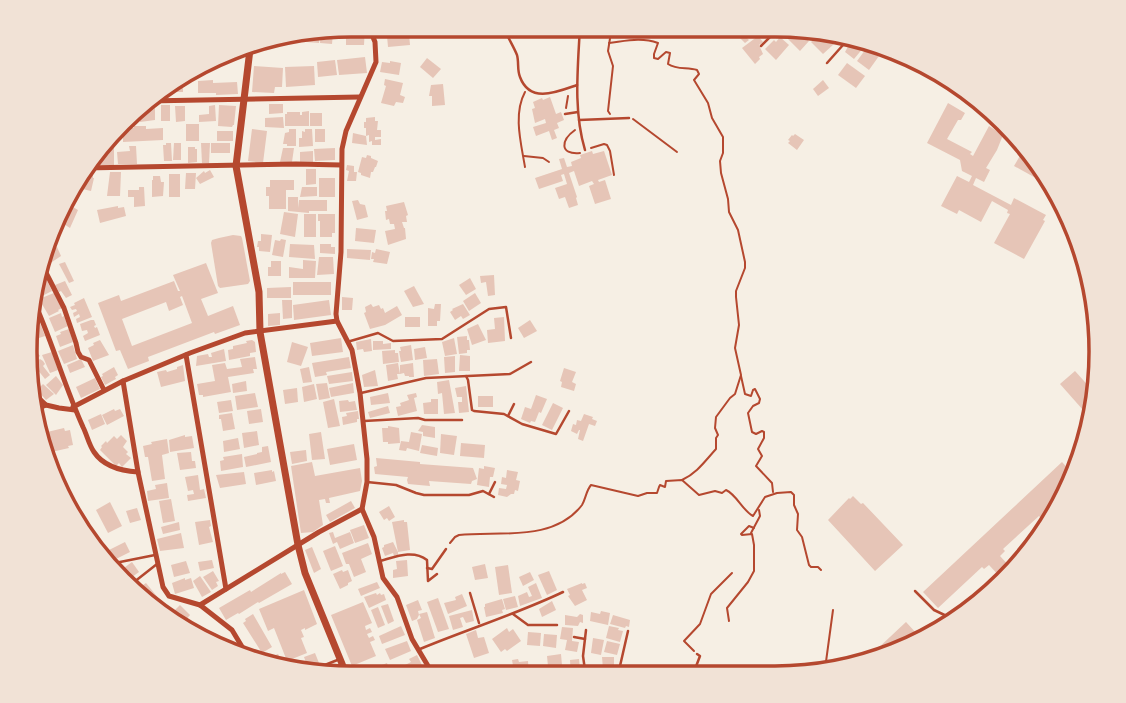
<svg xmlns="http://www.w3.org/2000/svg" width="1126" height="703" font-family="'Fira Sans Condensed',sans-serif">
<style>
.building{fill:#e6c5b7;fill-rule:evenodd}
.lines{fill:none;stroke-linecap:round;stroke-linejoin:round}
.path{stroke:#b5482f;stroke-width:2}
.service{stroke:#b5482f;stroke-width:2.5}
.minor{stroke:#b5482f;stroke-width:5}
.tertiary{stroke:#b5482f;stroke-width:7}
.rim{fill:none;stroke:#b5482f;stroke-width:3.5}
</style>
<rect width="100%" height="100%" fill="#f6efe4"/>
<g class="building">
<path d="M352 25H359V27H365L364 45H346V34H349V28H352Z"/>
<path d="M734 27H760L749 36 745 32 743 34 749 40 745 43 731 29Z"/>
<path d="M323 29 329 30 328 32 333 33 332 44 320 43 321 32H323Z"/>
<path d="M317 30V32L320 33 319 43 307 42 308 32Z"/>
<path d="M794 30 796 31 797 30 809 41 800 51 788 39Z"/>
<path d="M826 30 834 32 845 35 838 44 824 33Z"/>
<path d="M821 33 834 44 823 54 811 42Z"/>
<path d="M409 34 410 45 388 47 387 36Z"/>
<path d="M758 36 763 42 759 45 763 54 759 57 760 59 755 64 742 48Z"/>
<path d="M780 37 789 45 776 60 765 49 774 40 776 42Z"/>
<path d="M855 40 864 47 854 59 845 52 850 43 852 44Z"/>
<path d="M871 42 877 43 884 49 869 70 857 61Z"/>
<path d="M365 57 367 73 339 75 337 60Z"/>
<path d="M427 58 441 69 433 78 420 67Z"/>
<path d="M335 60 337 75 318 77 317 62Z"/>
<path d="M390 61 401 63 399 75 380 72 382 62 390 63Z"/>
<path d="M847 63 865 76 856 88 838 75Z"/>
<path d="M254 66 283 68 282 87H275L274 93 252 92Z"/>
<path d="M314 66 315 85 286 87 285 67Z"/>
<path d="M385 79 403 83 400 95 405 97 403 103 396 102 394 106 381 103 386 86 384 85Z"/>
<path d="M213 80V83L237 82 238 94 216 95V93H198V81Z"/>
<path d="M823 80 829 88 818 96 813 89Z"/>
<path d="M168 81H183V92H166L165 84Z"/>
<path d="M443 84 445 105 432 106V96H429L431 85Z"/>
<path d="M550 97 556 114 561 112 564 120 557 123 559 128 554 130 557 138 552 140 549 131 536 136 533 127 546 123 545 119 535 123 532 109 535 108 533 102 542 98 543 100Z"/>
<path d="M948 103 965 113 961 120H958L947 139 972 152 970 154 973 156 989 126 1003 135 997 150 986 168 990 170 984 182 976 178 973 185 1011 205 1014 198 1046 215 1043 220 1045 221 1024 259 994 243 1010 214 1007 213 1008 210 992 201 981 222 959 210 957 214 941 206 957 176 969 182 972 176 962 171 960 160 927 143Z"/>
<path d="M269 104H283V113L269 114Z"/>
<rect x="161" y="105" width="9" height="16"/>
<path d="M215 105 216 121 199 122V115L209 114V106Z"/>
<path d="M219 105 236 106 234 125H233L232 127 218 126Z"/>
<path d="M175 106H185V121L176 122Z"/>
<path d="M155 108V120L140 122V120H136V111L138 109Z"/>
<path d="M309 111V126H285V114H287V112H300V115H302V112Z"/>
<rect x="310" y="113" width="12" height="13"/>
<path d="M283 117 284 128 265 127V118Z"/>
<path d="M375 117V121H378L377 130H381V137H375V140L381 139V145H372V141L369 142V135L366 136V128H364V122H366V118Z"/>
<rect x="186" y="124" width="13" height="17"/>
<path d="M134 126H146V129L163 128V140L123 142V131H129V128H134Z"/>
<path d="M252 129 267 131 263 163 248 161Z"/>
<path d="M289 129H296V146H287V144H283L285 133 289 132Z"/>
<path d="M305 129H312L313 146 299 147V138H302V131L305 132Z"/>
<rect x="315" y="129" width="10" height="13"/>
<rect x="217" y="131" width="16" height="10"/>
<path d="M353 133 366 136 367 145 352 143Z"/>
<path d="M795 134 804 140 797 150 788 143 790 141 788 140 792 135 793 136Z"/>
<path d="M166 143H171L172 161H164L163 145H166Z"/>
<path d="M174 143H181V160H173Z"/>
<path d="M201 143H210L209 163H202Z"/>
<rect x="211" y="143" width="19" height="10"/>
<path d="M99 146H114V165H91V158H99Z"/>
<path d="M129 146H136L137 164H118L117 152 130 151Z"/>
<path d="M188 147H195V149H197V162L188 163Z"/>
<path d="M283 148H294L292 162H280Z"/>
<path d="M335 148V160L315 161 314 149Z"/>
<path d="M1024 149 1040 168 1034 177 1014 166Z"/>
<path d="M313 151V162H300V152Z"/>
<path d="M592 151 593 154 604 151 612 175 598 180 599 182 605 180 611 199 595 204 589 186 594 184 592 181 579 186 574 171 569 173 577 197 576 198 578 205 569 208 565 197 559 199 555 188 567 184 564 174 561 175 563 181 539 189 535 178 562 169 559 159 564 158 567 167 572 166 571 162 581 158 580 155Z"/>
<path d="M367 155 371 156V158L378 161 376 167H375L373 172H371L370 178 361 175V173L358 172 362 157 366 158Z"/>
<path d="M347 165 354 166V172H357L356 181H347L349 171 346 170Z"/>
<path d="M306 169H316V184L306 185Z"/>
<path d="M210 170 214 177 200 184 196 178 204 171 205 173Z"/>
<path d="M110 172H121L120 196H107Z"/>
<path d="M81 173 93 175V178H94L91 191 74 187Z"/>
<path d="M186 173H196L195 189H185Z"/>
<rect x="169" y="174" width="11" height="23"/>
<path d="M153 176H160L161 182H164L163 196 152 197V180H153Z"/>
<rect x="319" y="178" width="16" height="19"/>
<path d="M270 180H294V190H286V209H269V196H266V187H270Z"/>
<path d="M139 187H144L145 206 134 207V197H128V190H139Z"/>
<path d="M302 187H317V196L300 197Z"/>
<path d="M288 197H298V208L299 200H327V211H309V213L288 211Z"/>
<path d="M358 200 360 204 365 205 368 217 357 220 352 201Z"/>
<path d="M404 202 408 215 406 216 407 222H402L404 228H405L406 239 388 245 385 231 395 229 394 224H390L389 219 386 220 385 211H387L386 206Z"/>
<path d="M66 203 78 210 70 228 56 219 59 215 62 217 63 215 60 214Z"/>
<path d="M118 206V208L124 207 126 216 100 223 97 210Z"/>
<path d="M284 212 298 214 295 237 280 234Z"/>
<rect x="304" y="214" width="12" height="23"/>
<path d="M318 214H335V233H332V237H320V221H318Z"/>
<path d="M356 228 376 230 374 243 355 241Z"/>
<path d="M261 234 272 235 270 252 259 251V247H257L258 241H261Z"/>
<path d="M233 235 241 236 242 238 250 281 248 284 220 288 218 286 211 243 212 240 219 238Z"/>
<path d="M281 239 286 240 283 257 272 255 275 240 280 241Z"/>
<path d="M290 244 314 245 315 259 289 257Z"/>
<path d="M320 244H331V247H335V254L320 253Z"/>
<path d="M57 247 61 256 49 264 44 255Z"/>
<path d="M347 249 371 250 370 260 347 258Z"/>
<path d="M376 249 390 252 387 264 373 262 374 259H371L372 252 375 253Z"/>
<path d="M319 257H333L334 274 317 275Z"/>
<path d="M303 260 316 261 315 278H289V267L303 269Z"/>
<path d="M271 261H281V276H268V267H271Z"/>
<path d="M65 262 74 281 69 283 59 264Z"/>
<path d="M206 263 218 293 201 299 208 316 233 306 240 325 215 334 214 332 148 357 149 361 128 369 120 350 116 351 98 303 119 295 121 301 174 281 178 291H180L173 275ZM182 296 192 323 132 346 122 319 166 302 169 311 183 305 180 297Z"/>
<path d="M494 275 495 295 488 296 486 282 481 283 480 276Z"/>
<path d="M46 278 52 291 38 298 35 290 36 283Z"/>
<path d="M470 278 476 289 466 295 459 285Z"/>
<path d="M65 281 72 295 66 298 61 291 59 292 55 285Z"/>
<rect x="293" y="282" width="38" height="13"/>
<path d="M414 286 424 304 413 307 404 291Z"/>
<path d="M291 287V298H267V288Z"/>
<path d="M54 293 62 308 58 310 59 311 49 316 39 299Z"/>
<path d="M475 293 481 303 469 311 463 301Z"/>
<path d="M342 297 353 298 352 310H342Z"/>
<path d="M84 298 92 317 77 323 76 319 80 317 79 314 74 317 73 313 77 311 76 309 72 310 70 307 75 305 74 303Z"/>
<path d="M282 300H292V318L283 319Z"/>
<path d="M329 300 331 315 294 320 293 305Z"/>
<path d="M371 304 373 307 379 305 381 309 383 308 385 313 397 306 402 315 385 325 370 329 364 313 366 312 365 307Z"/>
<path d="M435 304H441L440 321H437V326H428V308L434 309Z"/>
<path d="M463 304 470 315 463 319 461 316 455 320 450 312 453 310 452 309Z"/>
<path d="M61 313 62 317 64 316 68 326 55 332 49 318Z"/>
<path d="M280 313V325L268 326V314Z"/>
<rect x="405" y="317" width="15" height="10"/>
<path d="M504 317 505 341 488 343 487 330 495 329 494 318Z"/>
<path d="M91 320H94L96 325 94 326 95 328 97 327 100 335 85 341 83 336 88 333 87 330 82 331 80 324Z"/>
<path d="M530 320 537 331 524 338 518 328Z"/>
<path d="M40 323 45 336 30 341 27 333 29 327Z"/>
<path d="M478 324 486 340 472 345 467 329Z"/>
<path d="M69 329 73 342 60 347 56 336 61 334 60 332Z"/>
<path d="M467 336V340H469L470 350H467V353L459 354 457 337Z"/>
<path d="M341 338 343 352 312 356 310 343Z"/>
<path d="M454 338 457 354 445 356 442 342Z"/>
<path d="M371 339 372 351 364 352 363 349 357 350 356 342Z"/>
<path d="M100 340 109 355 93 361 88 348 94 345 93 343Z"/>
<path d="M252 340 255 342 256 352 250 353V356L229 360 228 350 233 349V346L247 343 246 341Z"/>
<path d="M373 341H383V344L391 343V349L373 350Z"/>
<path d="M292 342 308 347 301 366 287 362Z"/>
<path d="M73 345 77 359 64 364 58 351Z"/>
<path d="M411 345 413 360 401 362 399 351H401L400 347Z"/>
<path d="M32 346 40 356 30 363 31 365 40 359 43 361 45 364 43 366 50 375 45 379 37 369 28 376 25 351Z"/>
<path d="M425 347 427 358 415 360 414 349Z"/>
<path d="M224 349 226 361 196 366 197 356 208 354 209 357H212L211 353Z"/>
<path d="M395 350V353H398L399 362 383 364 382 351Z"/>
<path d="M52 352 58 370 50 373 42 355Z"/>
<path d="M460 355 470 356V371H459Z"/>
<path d="M455 356V372L445 373 444 357Z"/>
<path d="M255 357 257 369H253L254 373 228 377 231 392 203 397V395H199L197 384 215 381 212 365 225 363 227 369 242 367 240 359Z"/>
<path d="M349 357 351 368 326 372 327 375 315 377 312 363Z"/>
<path d="M81 359 85 367 70 373 67 365Z"/>
<path d="M437 359 439 374 424 376 423 360Z"/>
<path d="M398 363 400 374H397L398 379 388 381 386 365Z"/>
<path d="M413 363 414 377H409V376H405L404 373 400 374V365Z"/>
<path d="M183 365 185 381 161 387 157 372 166 370 167 372 177 369V367Z"/>
<path d="M114 367 118 375 115 377 116 379 105 385 101 377 103 376 102 374Z"/>
<path d="M309 367 312 382 303 383 300 369Z"/>
<path d="M564 368 576 372 572 382 576 384 574 391 561 387 562 382 560 381Z"/>
<path d="M375 370 378 386 364 387 362 375Z"/>
<path d="M1075 371 1093 391 1091 419 1060 384Z"/>
<path d="M352 372 353 381 329 384 327 376Z"/>
<path d="M56 376 63 385 56 395 46 385Z"/>
<path d="M95 378 100 389 81 398 76 387Z"/>
<path d="M449 380 455 413 444 414 442 393 438 394 437 382Z"/>
<path d="M246 381 247 391 233 393 232 384Z"/>
<path d="M327 383 330 398 319 400 316 384Z"/>
<path d="M353 383 354 393 331 397 329 388Z"/>
<path d="M43 384 54 394 46 400 37 390Z"/>
<path d="M314 384 317 399 304 402 302 387Z"/>
<path d="M466 386 469 412 459 413 458 402H462V397H457L455 388Z"/>
<path d="M297 388 298 402 285 404 283 390Z"/>
<path d="M255 393 258 407 237 410 235 396Z"/>
<path d="M388 393 390 403 371 405 370 397Z"/>
<path d="M416 393 417 397 414 398 417 411 398 416 396 407 401 406 400 403 409 400 407 395Z"/>
<path d="M536 395 547 399 541 413 539 412 535 422 531 421 530 423 521 419 525 407 531 409Z"/>
<rect x="478" y="396" width="15" height="11"/>
<path d="M334 399 340 426 328 428 323 402Z"/>
<path d="M431 399H438V414H424L423 403 431 402Z"/>
<path d="M231 400 233 411 219 413 217 402Z"/>
<path d="M348 400 349 402 355 401 357 410 340 412 339 401Z"/>
<path d="M553 403 563 408 552 430 542 425Z"/>
<path d="M388 406 390 413 370 418 368 412Z"/>
<path d="M114 409 115 411 120 409 124 416 107 425 102 415Z"/>
<path d="M261 409 263 422 249 424 247 411Z"/>
<path d="M358 411 359 419H357V422L343 425 342 417 347 416 346 413Z"/>
<path d="M232 413 235 429 223 431 221 419H219V415Z"/>
<path d="M101 414 105 424 92 430 88 420Z"/>
<path d="M584 414 593 417 592 419 597 421 595 426 589 424 583 441 578 439 580 430H579L577 434 571 431 573 424 576 425 577 420 581 421Z"/>
<path d="M422 425 435 427V438L423 436V432L418 431Z"/>
<path d="M388 426 399 428 400 443 388 444V442H383L382 428H388Z"/>
<path d="M64 428 65 431 70 430 73 445 68 446 69 448 47 453 43 433Z"/>
<path d="M257 431 259 445 244 448 242 433Z"/>
<path d="M321 432 325 459 312 460 309 434Z"/>
<path d="M411 432 422 434 419 451 407 448 406 451 399 450 401 441 409 442Z"/>
<path d="M441 434 457 436 454 455 440 453Z"/>
<path d="M121 435 127 441 123 447 128 452 126 454 131 458 122 467 119 463 116 466 100 450 102 447 101 446 106 441 107 443 114 436 117 439Z"/>
<path d="M185 435V437L192 436 194 448 170 452 169 440Z"/>
<path d="M238 438 240 449 224 452 223 441Z"/>
<path d="M167 439 169 453 162 455 165 479 152 481 148 457H145L143 446 152 444 151 442Z"/>
<path d="M461 443 485 445 484 458 460 456Z"/>
<path d="M354 444 357 460 330 465 327 449Z"/>
<path d="M422 445 438 448 437 456 420 453Z"/>
<path d="M268 446 271 462 246 467 244 457 257 454V453L262 452V447Z"/>
<path d="M306 450 307 461 292 464 290 452Z"/>
<path d="M191 452 192 461H195L196 468 180 470 177 453Z"/>
<path d="M242 454 243 467 221 471 220 461 224 460 223 457Z"/>
<path d="M376 458 420 462V464L473 468 477 479 472 481 471 484 429 481 430 486 408 484 407 480 408 477 375 474 374 467 377 466Z"/>
<path d="M312 462 315 476 360 468 362 481 360 491 329 498 330 503H326L325 499 319 500 323 525 313 532 301 533 291 466Z"/>
<path d="M1062 462 1072 473 1058 502 1041 518 1039 516 1003 549 1005 551 1000 556 1012 569 1002 579 989 565 984 569 982 567 938 608 923 592Z"/>
<path d="M484 466 495 468 493 477H490L489 487 477 485 479 468 484 469Z"/>
<path d="M272 470V472L274 471 276 481 256 485 254 473Z"/>
<path d="M507 470 518 472 516 480 520 481 518 491 515 490 514 494H511L507 497 498 495 499 488 506 489 507 485 501 484 502 477 506 478Z"/>
<path d="M244 472 246 484 220 488 216 475Z"/>
<path d="M198 475 200 490 204 489 206 498 188 501 187 495 194 494 193 490 188 491 185 477Z"/>
<path d="M167 483 169 498 148 501 147 491 156 489 155 485Z"/>
<path d="M853 496 861 504 863 503 903 545 875 571 828 520 849 498 850 499Z"/>
<path d="M171 499 175 521 163 523 159 501Z"/>
<path d="M351 501 355 508 330 522 326 515Z"/>
<path d="M110 502 122 526 108 533 96 510Z"/>
<path d="M389 506 395 517 389 521 387 518 384 520 379 512Z"/>
<path d="M137 508 141 520 130 523 126 511Z"/>
<path d="M210 520 211 526 209 527 213 542 199 545 195 522Z"/>
<path d="M404 520V522H407L410 550 398 552 392 522Z"/>
<path d="M179 522 180 530 163 534 161 527Z"/>
<path d="M364 525 369 538 355 543 350 530Z"/>
<path d="M333 532 335 538 350 532 354 543 340 549 337 542 333 544 329 533Z"/>
<path d="M181 533 184 548 160 551 157 539Z"/>
<path d="M125 542 130 552 114 560 109 550Z"/>
<path d="M393 542 398 552V555L394 556 393 553 385 556 382 548 384 547V545Z"/>
<path d="M368 543 372 554 361 559 366 572 354 577 349 564H346L342 553Z"/>
<path d="M335 546 343 566 331 571 323 551Z"/>
<path d="M312 547 321 569 314 573 305 550Z"/>
<path d="M212 560 214 568 200 571 198 562Z"/>
<path d="M407 560 408 576 393 578V570L397 569 396 561Z"/>
<path d="M186 561 190 573 174 577 171 565Z"/>
<path d="M132 562 139 572 125 582 117 573Z"/>
<path d="M485 564 488 578 475 580 472 567Z"/>
<path d="M508 565 512 593 499 595 495 567Z"/>
<path d="M342 570 343 572 348 570 352 581 348 583V585L340 589 333 574Z"/>
<path d="M213 571 219 581 216 582 218 586 212 590 203 577Z"/>
<path d="M549 571 557 590 547 595 538 575Z"/>
<path d="M285 572 292 584 259 603 258 602 239 614 238 613 226 620 219 608 250 590 251 592 281 573V574Z"/>
<path d="M530 572 534 580 523 586 519 577Z"/>
<path d="M200 576 211 592 202 597 193 581Z"/>
<path d="M185 578V580L191 578 194 588 175 594 172 583Z"/>
<path d="M377 582 380 588 361 596 358 589Z"/>
<path d="M146 583 159 599 149 607 140 597 142 595 137 589Z"/>
<path d="M536 583 542 598 520 606 518 596 527 592 529 597 532 596 528 587Z"/>
<path d="M582 583V584L585 583 587 588 582 590 587 600 575 606 568 596 570 595 567 589Z"/>
<path d="M304 590 317 624 305 630V628L301 630 304 637 301 638 307 653 287 661 274 628 268 631 259 609Z"/>
<path d="M376 593 377 595 380 593 381 595 384 594 386 600 369 608 364 597Z"/>
<path d="M462 594 467 606 448 614 444 603 456 600 455 597Z"/>
<path d="M515 596 518 607 506 610 503 599Z"/>
<path d="M438 598 449 629 438 632 427 602Z"/>
<path d="M502 599 505 609 502 610 503 613 486 617 484 607H485V604Z"/>
<path d="M418 600 422 610 418 611 419 615 417 619 412 621 406 605Z"/>
<path d="M552 601 556 610 542 617 539 609Z"/>
<path d="M363 602 372 623 365 626 366 630 370 628 372 632 367 634 369 638 373 636 375 640 370 642 376 656 352 666 331 615Z"/>
<path d="M388 604 394 621 388 624 381 606Z"/>
<path d="M180 605 190 615 180 627 166 619Z"/>
<path d="M378 607 385 625 378 628 371 610Z"/>
<path d="M472 610 474 621 466 623 463 617 460 618 463 627 453 630 449 616Z"/>
<path d="M601 611 610 613 608 625 590 621 591 612 600 614Z"/>
<path d="M427 612 435 638 424 642 417 620 421 618 419 614Z"/>
<path d="M253 614 272 647 262 653 243 623 246 621 245 619Z"/>
<path d="M580 614 583 615V623L580 622 578 626 565 625V615L577 617Z"/>
<path d="M613 615 630 620 629 627 626 626 625 628 610 624Z"/>
<path d="M906 622 917 634 906 645 877 653 875 651Z"/>
<path d="M401 626 405 635 382 644 379 636Z"/>
<path d="M609 626 619 628 618 630 623 631 620 642 606 638Z"/>
<path d="M562 627 573 628 572 641 579 642 577 652 565 650 567 640 560 639Z"/>
<path d="M507 628 509 632 513 629 521 641 507 651 505 649 501 652 492 639Z"/>
<path d="M476 630 478 638 484 637 489 653 474 658 466 634Z"/>
<path d="M528 632 541 633 540 646 527 645Z"/>
<path d="M215 633 223 639 221 641 225 644 220 650 208 643Z"/>
<path d="M544 634 557 635 556 648 543 646Z"/>
<path d="M593 638 604 640 601 655 591 653Z"/>
<path d="M407 641 411 651 390 660 385 649Z"/>
<path d="M607 641 620 644 617 655 604 652Z"/>
<path d="M315 653 319 663 313 666 312 663 307 665 304 657Z"/>
<path d="M278 654 283 663 276 667 268 665 265 659Z"/>
<path d="M561 654 563 677H549L547 656Z"/>
<path d="M417 655 425 671 414 676H393L406 668 405 665 411 662 409 659Z"/>
<path d="M602 657H614V669H603Z"/>
<path d="M518 659 519 662 528 661 529 677H515L512 660Z"/>
<path d="M579 659 580 669H578V675L571 676 570 660Z"/>
<path d="M387 663 390 672 381 676H355Z"/>
<path d="M463 665 467 674 462 676H448L446 672Z"/>
</g>
<g class="lines">
<g class="path">
<path d="M609 43C626 41 641 37 658 43L654 54V58L658 59 666 52 670 53 668 64C677 70 687 67 697 70L699 74 694 80 708 103 712 118 723 137V153L720 161 721 173 728 199 729 212 738 230 745 262V268L736 291V297L739 325 735 348 741 375 735 394 730 398 716 417 715 428 718 435 716 438V449C705 461 697 473 682 480"/>
<path d="M895 54 888 51 889 49 895 52 897 49"/>
<path d="M525 92C513 114 521 143 525 167"/>
<path d="M566 108 568 96"/>
<path d="M610 114 608 111 613 66 608 51 612 26"/>
<path d="M633 119 677 152"/>
<path d="M575 130C561 140 559 155 580 153"/>
<path d="M591 148 604 144 607 145 610 151 614 175"/>
<path d="M524 156 543 158 549 162"/>
<path d="M741 376 745 394 751 396 753 390 755 389 760 399 759 403 753 406 748 413 752 432 756 434 762 431 764 432V438L758 449 762 456 756 466 772 483 773 492"/>
<path d="M751 533 760 516 759 510"/>
<path d="M450 543 455 537 459 535C500 531 554 542 582 505 586 498 586 491 591 485L638 496 647 493H657L659 487 660 485 665 487 666 481 682 480 699 495 715 491 722 493 726 490C737 495 742 510 753 516L765 497 777 493 791 492 794 495V505L798 514 797 530 802 537 809 565 811 567H818L821 570"/>
<path d="M729 621 727 608 748 582 754 571V545L752 534 742 535 741 534 749 526 754 528"/>
<path d="M694 651 684 641 700 624 711 594 732 573"/>
<path d="M825 669 833 610"/>
</g>
<g class="service">
<path d="M503 25C506 35 513 45 517 55 519 62 517 70 520 77 530 104 557 92 577 85"/>
<path d="M580 26C578 67 573 110 585 150"/>
<path d="M761 46 780 27"/>
<path d="M827 63 851 36"/>
<path d="M565 114 578 112"/>
<path d="M579 120 629 118"/>
<path d="M347 342 378 333 393 341 442 339 489 309 506 307 511 338"/>
<path d="M466 376 468 380 472 410 474 411 504 414 522 424 556 434 569 411"/>
<path d="M361 393 426 378 510 374 531 362"/>
<path d="M508 416 514 404"/>
<path d="M364 421 418 418 425 420H462"/>
<path d="M367 482 396 485 416 493 424 495H469L483 491 494 497"/>
<path d="M489 494 495 482"/>
<path d="M380 561C395 557 413 549 427 560L428 581 437 574"/>
<path d="M110 564 155 555"/>
<path d="M427 568 432 569 446 549"/>
<path d="M129 586 157 564"/>
<path d="M915 591 934 610 955 620"/>
<path d="M470 593 479 623"/>
<path d="M513 614 528 625H557"/>
<path d="M574 637 585 639"/>
<path d="M420 649C468 629 517 614 563 592"/>
<path d="M307 672 340 659"/>
<path d="M621 672 620 666 628 631"/>
<path d="M586 677 583 656 586 630"/>
<path d="M692 677 700 656 697 654"/>
</g>
<g class="minor">
<path d="M368 25 375 42 376 62 346 131 342 149 341 252 336 314 337 321 352 350 360 393 367 459V482L362 509 374 537 383 578 397 597 412 639 434 676"/>
<path d="M147 101 360 97"/>
<path d="M84 168 296 164 341 165"/>
<path d="M40 261 64 308 76 343 78 352 81 357 89 360 104 390"/>
<path d="M33 299C52 341 64 385 83 427 87 435 89 445 94 452 104 467 122 471 138 472"/>
<path d="M186 355 226 589"/>
<path d="M123 381 138 472 163 587 169 596 200 605 232 630 250 660"/>
<path d="M29 389 46 405 59 408 75 410"/>
<path d="M73 407 123 381 190 353 245 333 337 321"/>
<path d="M32 411 46 405"/>
<path d="M200 605 319 532 362 509"/>
<path d="M597 677 638 669 674 675 676 677"/>
</g>
<path class="tertiary" d="M251 41 236 166 259 292 260 332 298 545 305 573 347 676"/>
</g>
<path d="M0 0H1126V703H0ZM351 37H775A314 314 0 0 1 1089 351V352A314 314 0 0 1 775 666H351A314 314 0 0 1 37 352V351A314 314 0 0 1 351 37Z" fill="#f1e2d6" fill-rule="evenodd"/>
<path class="rim" d="M351 37H775A314 314 0 0 1 1089 351V352A314 314 0 0 1 775 666H351A314 314 0 0 1 37 352V351A314 314 0 0 1 351 37Z"/>
</svg>
